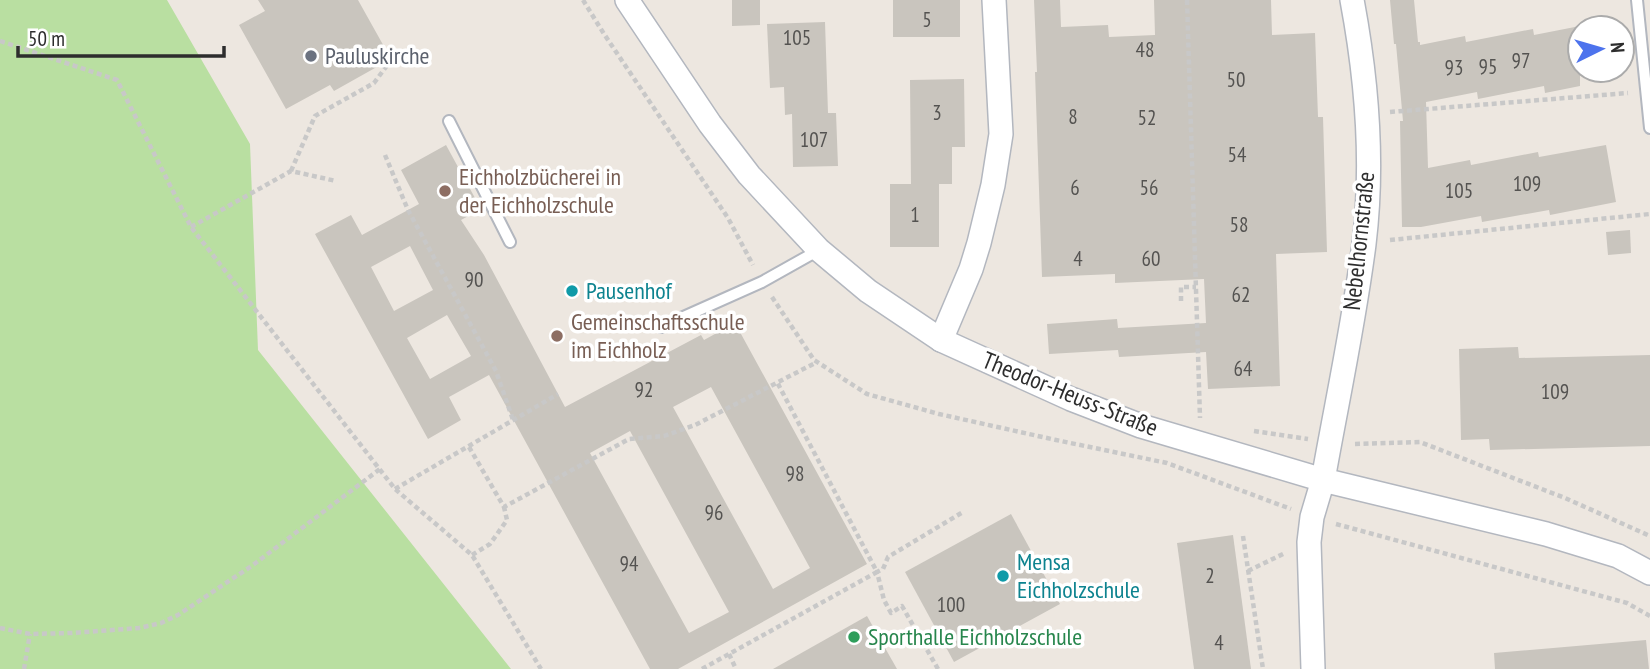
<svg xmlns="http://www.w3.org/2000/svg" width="1650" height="669" font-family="'PT Sans Narrow',sans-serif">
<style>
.green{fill:#b9dfa1}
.building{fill:#c9c5be;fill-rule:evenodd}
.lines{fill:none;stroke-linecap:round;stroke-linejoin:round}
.lane-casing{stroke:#b3b7bf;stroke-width:14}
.street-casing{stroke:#b3b7bf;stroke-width:26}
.path{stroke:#c8c8c8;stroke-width:4.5;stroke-dasharray:5 3.5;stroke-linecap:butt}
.lane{stroke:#fff;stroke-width:10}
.street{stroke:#fff;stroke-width:23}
.worship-dot{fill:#6b7280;stroke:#fff;stroke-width:2.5}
.education-dot{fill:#8d6e63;stroke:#fff;stroke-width:2.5}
.culture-dot{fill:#0f9aa8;stroke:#fff;stroke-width:2.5}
.leisure-dot{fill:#2e9e5b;stroke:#fff;stroke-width:2.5}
.labels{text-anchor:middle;stroke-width:7;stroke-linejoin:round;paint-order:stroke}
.number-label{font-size:21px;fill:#545351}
.worship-label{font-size:24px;fill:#5b616d;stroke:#fff;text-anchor:start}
.education-label{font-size:24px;fill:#785e54;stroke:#fff;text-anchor:start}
.street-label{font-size:24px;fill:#2d2d2d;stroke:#fff}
.culture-label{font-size:24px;fill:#0d838f;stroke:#fff;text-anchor:start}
.leisure-label{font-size:24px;fill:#27864d;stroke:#fff;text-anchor:start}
</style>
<rect width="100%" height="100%" fill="#ede7e0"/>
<path class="green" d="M0 0H167L250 144 258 350 511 669H0Z"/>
<g class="building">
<path d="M258 0H358L391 59 334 91 330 85 286 109 239 25 265 11Z"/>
<path d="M732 0H760V25L732 26Z"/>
<rect x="893" y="0" width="67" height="37"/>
<path d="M1034 0H1060L1061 27 1108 25 1109 37 1155 35 1154 0H1271L1272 35 1315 33 1318 117H1323L1327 252 1276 254 1280 386 1208 389 1206 352 1119 357 1118 350 1049 354 1047 324 1117 319 1118 328 1206 323 1204 279 1115 283V274L1042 277 1035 72H1037Z"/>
<path d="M1390 0H1414L1418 42H1420V45L1465 36 1466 42 1533 29 1534 35 1580 26V86L1545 93 1544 86 1478 99 1477 92 1426 102 1428 168 1470 160 1471 165 1538 152 1539 157 1606 145 1616 202 1550 215 1549 210 1482 222 1481 216 1421 227H1402L1400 121H1403L1396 44H1394Z"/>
<path d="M825 22 828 113H836L838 166 793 167 792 114 785 115 784 87 770 88 767 24Z"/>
<path d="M964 79 965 147H952V184H939V247H890V184H911L910 80Z"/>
<path d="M446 145 481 209 461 220 484 255 565 407 701 335 704 340 735 323 867 564 678 669H650L489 375 449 397 461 420 428 439 315 234 351 215 362 235 419 204 401 170ZM410 246 433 290 394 311 371 267ZM447 315 471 356 430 379 407 338ZM711 387 810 568 773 589 673 407ZM630 431 729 612 689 633 590 453Z"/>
<path d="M1630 230 1631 253 1608 255 1606 232Z"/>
<path d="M1518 347 1519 358 1650 355V446L1490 450 1489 439 1461 440 1459 349Z"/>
<path d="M1011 514 1060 604 954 662 905 572Z"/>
<path d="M1233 535 1251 669H1194L1177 543Z"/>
<path d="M867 616 897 669H773Z"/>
<path d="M1646 640 1649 669H1495L1494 653Z"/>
</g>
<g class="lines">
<g class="lane-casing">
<g id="lane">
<path d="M1637 0 1650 128"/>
<path d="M449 121 510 242"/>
<path d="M661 327 762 282 819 250"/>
</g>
</g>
<g class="street-casing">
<g id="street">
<path d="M627 0 710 124 749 175 819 250 868 291 941 340 1071 399 1141 426 1323 480 1546 534 1618 556 1650 573"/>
<path d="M941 340 971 269 979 243 993 185 1001 134 994 0"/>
<path d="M1313 669 1309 542 1312 517 1323 480C1337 401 1354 323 1364 244 1374 162 1367 80 1352 0"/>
</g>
</g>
<g class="path">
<path d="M583 0 604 34 728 218 753 265"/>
<path d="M1187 0 1200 418"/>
<path d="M0 41 117 80 191 227 395 489 472 555 541 669"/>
<path d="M1390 112 1628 93"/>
<path d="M385 155 408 210 496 371 513 420"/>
<path d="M291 171 315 116 374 83 394 56"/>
<path d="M191 227 291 171 336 181"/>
<path d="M1390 240 1650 214"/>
<path d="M772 297 814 360 867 394 939 414 1056 440 1167 463 1291 509"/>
<path d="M1181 301V287H1196"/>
<path d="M1254 431 1308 439"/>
<path d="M1355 444 1420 442 1565 498 1650 536"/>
<path d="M469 447 504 507 629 439 664 436 695 425 817 362"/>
<path d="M395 489 558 394"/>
<path d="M1336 524 1627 603 1650 616"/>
<path d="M1243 536 1263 669"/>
<path d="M472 555 490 544 507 520 504 507"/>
<path d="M1248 571 1285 553"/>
<path d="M0 628 30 634 72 633 139 628 161 623 178 615 253 565 380 469"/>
<path d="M729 654 736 669"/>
<path d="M24 669 30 634"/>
<path d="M702 669 877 572 777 382"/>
<path d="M938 669 902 606 891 613 884 600 877 572 883 569 888 557 963 512"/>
</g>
<use href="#lane" class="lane"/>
<use href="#street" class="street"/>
</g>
<circle class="worship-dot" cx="311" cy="56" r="7"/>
<g class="education-dot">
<circle cx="445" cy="191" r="7"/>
<circle cx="557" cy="336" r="7"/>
</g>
<g class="culture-dot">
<circle cx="572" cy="291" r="7"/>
<circle cx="1003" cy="576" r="7"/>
</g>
<circle class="leisure-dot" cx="854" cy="637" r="7"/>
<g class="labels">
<g class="number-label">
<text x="927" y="27">5</text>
<text x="797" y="45">105</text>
<text x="1145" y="57">48</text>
<text x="1521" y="68">97</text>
<text x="1488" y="74">95</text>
<text x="1454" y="75">93</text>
<text x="1236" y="87">50</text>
<text x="937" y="120">3</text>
<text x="1073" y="124">8</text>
<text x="1147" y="125">52</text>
<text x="814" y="147">107</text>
<text x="1237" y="162">54</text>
<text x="1527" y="191">109</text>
<text x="1075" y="195">6</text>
<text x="1149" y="195">56</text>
<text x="1459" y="198">105</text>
<text x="915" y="222">1</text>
<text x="1239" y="232">58</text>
<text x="1078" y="266">4</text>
<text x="1151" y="266">60</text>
<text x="474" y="287">90</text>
<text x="1241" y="302">62</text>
<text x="1243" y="376">64</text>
<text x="644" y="397">92</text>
<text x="1555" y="399">109</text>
<text x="795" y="481">98</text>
<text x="714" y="520">96</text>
<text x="629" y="571">94</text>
<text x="1210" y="583">2</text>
<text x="951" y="612">100</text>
<text x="1219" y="650">4</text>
</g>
<g class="worship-label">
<text x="325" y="64">Pauluskirche</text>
</g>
<g class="education-label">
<text x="459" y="185">Eichholzbücherei in<tspan x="459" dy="28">der Eichholzschule</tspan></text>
<text x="571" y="330">Gemeinschaftsschule<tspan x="571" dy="28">im Eichholz</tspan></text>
</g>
<g class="street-label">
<text transform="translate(1359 241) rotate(-84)" y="8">Nebelhornstraße</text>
<text transform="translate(1070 394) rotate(22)" y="8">Theodor-Heuss-Straße</text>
</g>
<g class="culture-label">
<text x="586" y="299">Pausenhof</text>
<text x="1017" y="570">Mensa<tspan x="1017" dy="28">Eichholzschule</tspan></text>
</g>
<g class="leisure-label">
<text x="868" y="645">Sporthalle Eichholzschule</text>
</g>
</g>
<g transform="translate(1601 49) rotate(85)"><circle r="33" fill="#ffffff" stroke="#ababab" stroke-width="2"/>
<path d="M0-5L12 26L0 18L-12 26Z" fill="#4d73ed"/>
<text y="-10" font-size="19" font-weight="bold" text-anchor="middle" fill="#2d2d2d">N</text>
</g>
<path d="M18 46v10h206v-10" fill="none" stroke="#2d2d2d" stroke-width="3.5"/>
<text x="28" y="46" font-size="21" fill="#2d2d2d" stroke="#ffffff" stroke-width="5" paint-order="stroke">50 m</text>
</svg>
